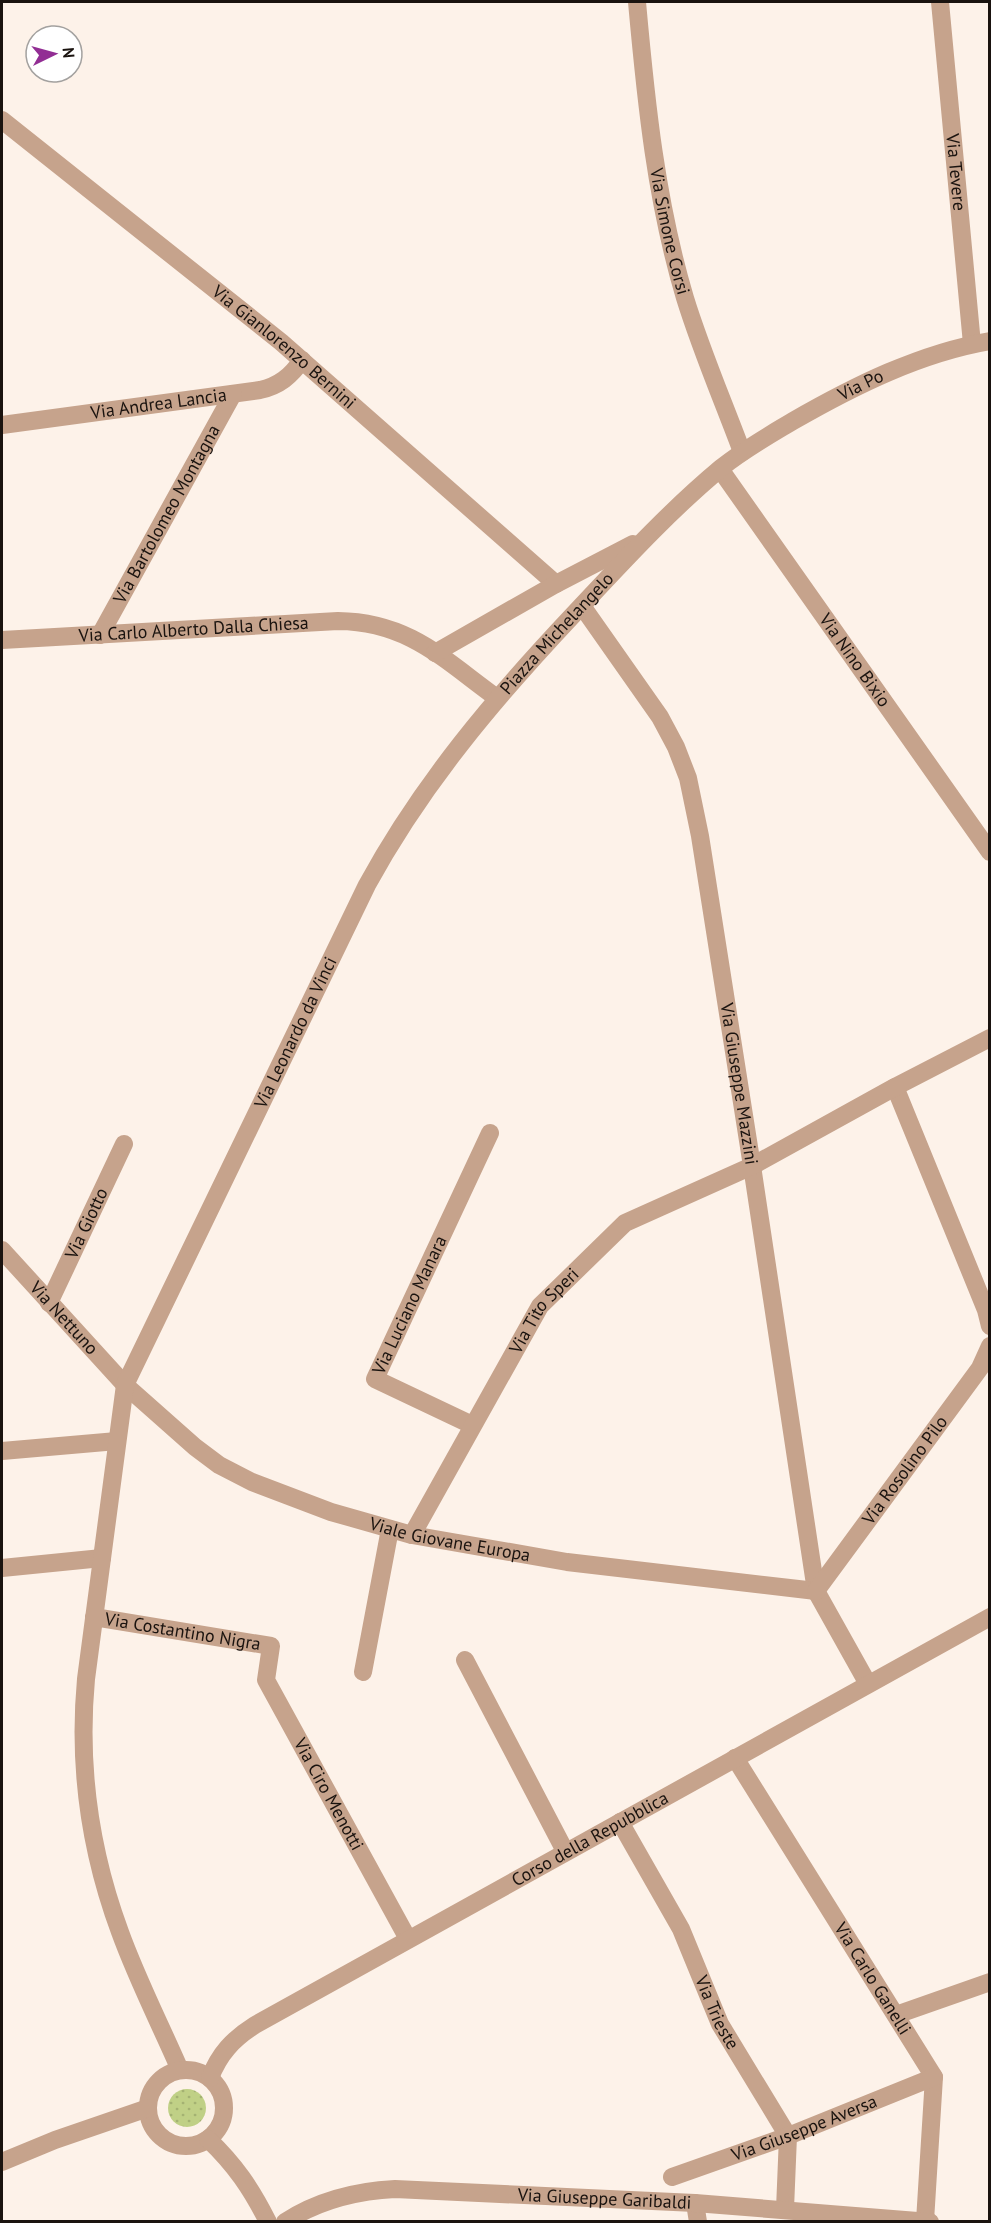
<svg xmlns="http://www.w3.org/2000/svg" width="991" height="2223" font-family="'PT Sans',sans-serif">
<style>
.grass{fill:url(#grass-dots)}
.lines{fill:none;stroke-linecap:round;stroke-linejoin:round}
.minor{stroke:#c6a38c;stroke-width:18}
.labels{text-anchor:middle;stroke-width:6;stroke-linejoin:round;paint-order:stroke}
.street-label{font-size:18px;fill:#1a130f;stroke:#fff}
</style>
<defs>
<pattern id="grass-dots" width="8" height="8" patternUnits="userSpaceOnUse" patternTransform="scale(1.5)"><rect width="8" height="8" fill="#c0d086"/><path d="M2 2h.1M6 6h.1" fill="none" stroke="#a4b272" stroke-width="1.8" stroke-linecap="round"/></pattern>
</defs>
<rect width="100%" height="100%" fill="#fdf2e9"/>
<circle class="grass" cx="187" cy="2108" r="19"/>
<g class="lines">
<g class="minor">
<path id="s1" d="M637 2C646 102 656 201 685 298 701 350 723 401 742 452"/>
<path id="s2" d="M940 2 972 344"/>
<path id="s3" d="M2 120 281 342 556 584"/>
<path id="s4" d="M2 425 260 390C279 386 291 376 302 360"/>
<path id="s5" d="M720 469 990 852"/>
<path id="s6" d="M582 606 660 717 676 747 688 778 700 836 752 1166 816 1591 868 1684"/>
<path id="s7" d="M100 635 233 394"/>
<path id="s8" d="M2 640 338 621C409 622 443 659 497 698"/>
<path d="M435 653 556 584 633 544"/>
<path d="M895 1087 986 1310 990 1326"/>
<path id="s9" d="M2 1250 125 1385 195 1447 219 1465 252 1482 331 1512 412 1535 567 1562 816 1591"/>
<path id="s10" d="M49 1303 124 1144"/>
<path id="s11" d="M472 1425 375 1379 490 1133"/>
<path d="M2 1451 117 1441"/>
<path id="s12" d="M412 1535 540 1306 625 1223 752 1166 895 1087 990 1038"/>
<path d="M2 1568 102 1558"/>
<path id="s13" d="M816 1591 980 1368 990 1346"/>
<path id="s14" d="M94 1617 271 1646 266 1680 408 1939"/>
<path d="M465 1660 565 1851"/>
<path d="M363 1672 390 1529"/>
<path id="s15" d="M735 1758 934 2077 925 2221"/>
<path id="s16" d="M620 1822 681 1929 720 2024 788 2136 785 2209"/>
<path d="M896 2015 990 1982"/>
<path id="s17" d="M180 2070C160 2024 137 1979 120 1932 90 1851 78 1765 86 1679L125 1385 367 885C422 784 494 699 573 615 620 565 667 513 721 468 743 450 768 436 793 421 854 386 920 353 990 341"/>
<circle cx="186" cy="2108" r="38"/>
<path id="s18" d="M210 2078C219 2054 233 2039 255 2025L990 1617"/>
<path d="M208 2139C235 2165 251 2188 268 2222"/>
<path d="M2 2162 55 2140 148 2108"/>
<path id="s19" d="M672 2177 788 2136 934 2077"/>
<path d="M695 2203 698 2222"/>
<path id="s20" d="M285 2222C319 2200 355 2191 395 2189L695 2203 930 2222"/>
</g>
</g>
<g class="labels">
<g class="street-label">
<text dy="6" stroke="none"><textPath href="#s2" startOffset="171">Via Tevere</textPath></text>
<text dy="6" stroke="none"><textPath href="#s1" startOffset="232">Via Simone Corsi</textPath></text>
<text dy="6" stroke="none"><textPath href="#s3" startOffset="362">Via Gianlorenzo Bernini</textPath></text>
<text dy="6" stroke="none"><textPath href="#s17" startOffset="1972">Via Po</textPath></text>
<text dy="6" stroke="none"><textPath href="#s4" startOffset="158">Via Andrea Lancia</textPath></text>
<text dy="6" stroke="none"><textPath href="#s7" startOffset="138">Via Bartolomeo Montagna</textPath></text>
<text dy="6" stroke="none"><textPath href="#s8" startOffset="192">Via Carlo Alberto Dalla Chiesa</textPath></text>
<text dy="6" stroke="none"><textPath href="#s17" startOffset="1576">Piazza Michelangelo</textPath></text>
<text dy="6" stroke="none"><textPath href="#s5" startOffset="234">Via Nino Bixio</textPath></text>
<text dy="6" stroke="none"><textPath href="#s17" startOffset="1096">Via Leonardo da Vinci</textPath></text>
<text dy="6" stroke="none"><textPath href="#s6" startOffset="513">Via Giuseppe Mazzini</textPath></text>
<text dy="6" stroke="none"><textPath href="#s10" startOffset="88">Via Giotto</textPath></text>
<text dy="6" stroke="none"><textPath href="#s11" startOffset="189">Via Luciano Manara</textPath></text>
<text dy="6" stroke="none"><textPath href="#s12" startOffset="261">Via Tito Speri</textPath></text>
<text dy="6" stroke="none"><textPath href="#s9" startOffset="92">Via Nettuno</textPath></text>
<text dy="6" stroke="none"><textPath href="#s13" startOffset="150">Via Rosolino Pilo</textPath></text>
<text dy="6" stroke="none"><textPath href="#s9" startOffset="550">Viale Giovane Europa</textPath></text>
<text dy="6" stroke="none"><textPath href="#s14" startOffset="90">Via Costantino Nigra</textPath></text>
<text dy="6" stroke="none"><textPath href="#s14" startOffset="344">Via Ciro Menotti</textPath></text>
<text dy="6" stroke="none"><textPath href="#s18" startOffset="454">Corso della Repubblica</textPath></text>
<text dy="6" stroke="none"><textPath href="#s15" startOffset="260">Via Carlo Ganelli</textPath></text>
<text dy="6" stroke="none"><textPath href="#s16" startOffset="214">Via Trieste</textPath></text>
<text dy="6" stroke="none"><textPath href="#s19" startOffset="141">Via Giuseppe Aversa</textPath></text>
<text dy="6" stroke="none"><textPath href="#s20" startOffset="326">Via Giuseppe Garibaldi</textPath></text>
</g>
</g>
<rect width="991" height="2223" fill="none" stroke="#1a130f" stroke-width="6"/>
<g transform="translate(54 54) rotate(85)"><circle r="28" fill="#ffffff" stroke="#a3a19f" stroke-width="1.5"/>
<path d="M0-4.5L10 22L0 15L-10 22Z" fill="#922e94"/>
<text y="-9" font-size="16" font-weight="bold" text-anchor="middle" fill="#1a130f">N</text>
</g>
</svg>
